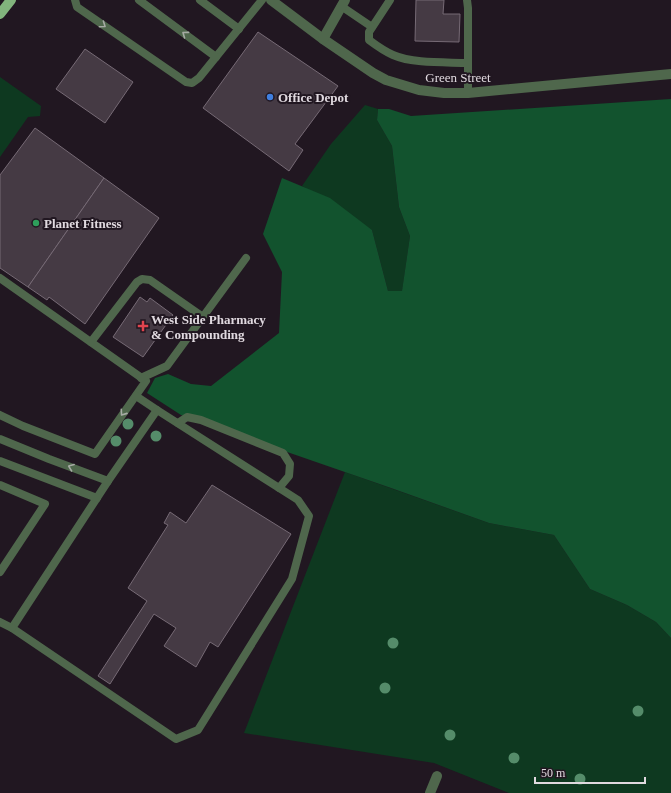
<svg xmlns="http://www.w3.org/2000/svg" width="671" height="793" font-family="Georgia,serif">
<style>
.green{fill:#0e3920}
.forest{fill:#12532e}
.building{fill:#453a44;stroke:#766a75}
.lines{fill:none;stroke-linecap:round;stroke-linejoin:round}
.lane{stroke:#4f674c;stroke-width:8}
.street{stroke:#4f674c;stroke-width:10}
.primary{stroke:#82b47d;stroke-width:10}
.tree{fill:#558c6a}
.oneway{stroke:#a6aba4}
.shop-dot{fill:#3f7fe0;stroke:#211721;stroke-width:1.5}
.leisure-dot{fill:#2e9e5b;stroke:#211721;stroke-width:1.5}
.health-dot{fill:#e0444e;stroke:#211721;stroke-width:1.5}
.labels{text-anchor:middle;stroke-width:4;stroke-linejoin:round;paint-order:stroke}
.street-label{font-size:13px;fill:#e0d9df;stroke:#211721}
.poi-label{font-size:13px;font-weight:bold;fill:#e0d9df;stroke:#211721;text-anchor:start}
</style>
<rect width="100%" height="100%" fill="#211721"/>
<g class="green">
<path d="M0 77 41 106 40 116 28 117 0 157Z"/>
<path d="M365 105 378 109 377 120 392 146 399 207 410 236 402 292 388 291 372 230 302 186 331 144Z"/>
<path d="M345 472 489 523 554 535 590 589 627 605 656 622 671 638V793H509L434 763 244 733Z"/>
</g>
<path class="forest" d="M671 99V638L656 622 627 605 590 589 554 535 489 523 391 488 181 415 147 393 155 378 168 374 191 384 211 386 279 333 282 272 263 234 282 178 330 198 372 230 388 291H402L410 236 399 207 392 146 377 120 378 109H389L411 116Z"/>
<g class="building">
<path d="M416 0H444L443 14H460L459 42 415 41Z"/>
<path d="M258 32 338 86 295 144 303 150 289 171 203 108Z"/>
<path d="M85 49 133 82 105 123 56 89Z"/>
<path d="M35 128 104 178 28 287 0 268V175Z"/>
<path d="M104 178 159 218 85 324 49 297 47 300 28 287Z"/>
<path d="M140 297 147 302 150 298 173 315 143 357 113 337Z"/>
<path d="M212 485 291 534 218 647 210 642 196 667 164 646 176 628 154 614 110 684 98 676 147 601 128 588 168 525 164 523 170 512 186 523Z"/>
</g>
<g class="lines">
<g class="lane">
<path d="M75 0 77 7 186 82 192 83 199 78 262 0"/>
<path d="M139 0 216 57"/>
<path d="M200 0 239 29"/>
<path d="M390 0 369 32V40C377 46 384 51 393 55 414 64 445 62 468 63"/>
<path d="M467 0 468 8V93"/>
<path d="M341 6 372 27"/>
<path d="M0 278 146 381 95 454 23 426 0 415"/>
<path d="M91 342 137 282 142 279 150 280 203 317"/>
<path d="M141 378 167 366 246 258"/>
<path d="M136 396 157 410"/>
<path d="M157 410 298 500 309 516 292 579 198 730 176 739 12 628 108 481Z"/>
<path d="M178 423 187 417 201 420 283 453 290 464 289 476 279 488"/>
<path d="M0 439 49 459 108 481"/>
<path d="M0 461 97 498"/>
<path d="M0 485 45 504 0 572"/>
<path d="M0 622 12 628"/>
</g>
<g class="street">
<path d="M271 0 323 39 373 73 386 80 419 90 444 93H468L671 74"/>
<path d="M323 39 345 0"/>
<path d="M430 793 437 776"/>
</g>
<path class="primary" d="M0 14 11 0"/>
</g>
<g class="tree">
<circle cx="128" cy="424" r="5.5"/>
<circle cx="156" cy="436" r="5.5"/>
<circle cx="116" cy="441" r="5.5"/>
<circle cx="393" cy="643" r="5.5"/>
<circle cx="385" cy="688" r="5.5"/>
<circle cx="638" cy="711" r="5.5"/>
<circle cx="450" cy="735" r="5.5"/>
<circle cx="514" cy="758" r="5.5"/>
<circle cx="580" cy="779" r="5.5"/>
</g>
<defs><path id="oneway-chevron" d="M-2-3.5L2.5 0L-2 3.5" fill="none" stroke-width="1.6" stroke-linecap="round" stroke-linejoin="round"/></defs>
<g class="oneway">
<use href="#oneway-chevron" transform="translate(103 25) rotate(35)"/>
<use href="#oneway-chevron" transform="translate(185 34) rotate(-144)"/>
<use href="#oneway-chevron" transform="translate(123 413) rotate(125)"/>
<use href="#oneway-chevron" transform="translate(71 467) rotate(-159)"/>
</g>
<circle class="shop-dot" cx="270" cy="97" r="4"/>
<circle class="leisure-dot" cx="36" cy="223" r="4"/>
<path class="health-dot" d="M141 320h4v4h4v4h-4v4h-4v-4h-4v-4h4z"/>
<g class="labels">
<g class="street-label">
<text x="458" y="82">Green Street</text>
</g>
<g class="poi-label">
<text x="278" y="102">Office Depot</text>
<text x="44" y="228">Planet Fitness</text>
<text x="151" y="324">West Side Pharmacy<tspan x="151" dy="15">&amp; Compounding</tspan></text>
</g>
</g>
<path d="M535 777v6h110v-6" fill="none" stroke="#e0d9df" stroke-width="2"/>
<text x="541" y="777" font-size="12" fill="#e0d9df" stroke="#211721" stroke-width="3" paint-order="stroke">50 m</text>
</svg>
